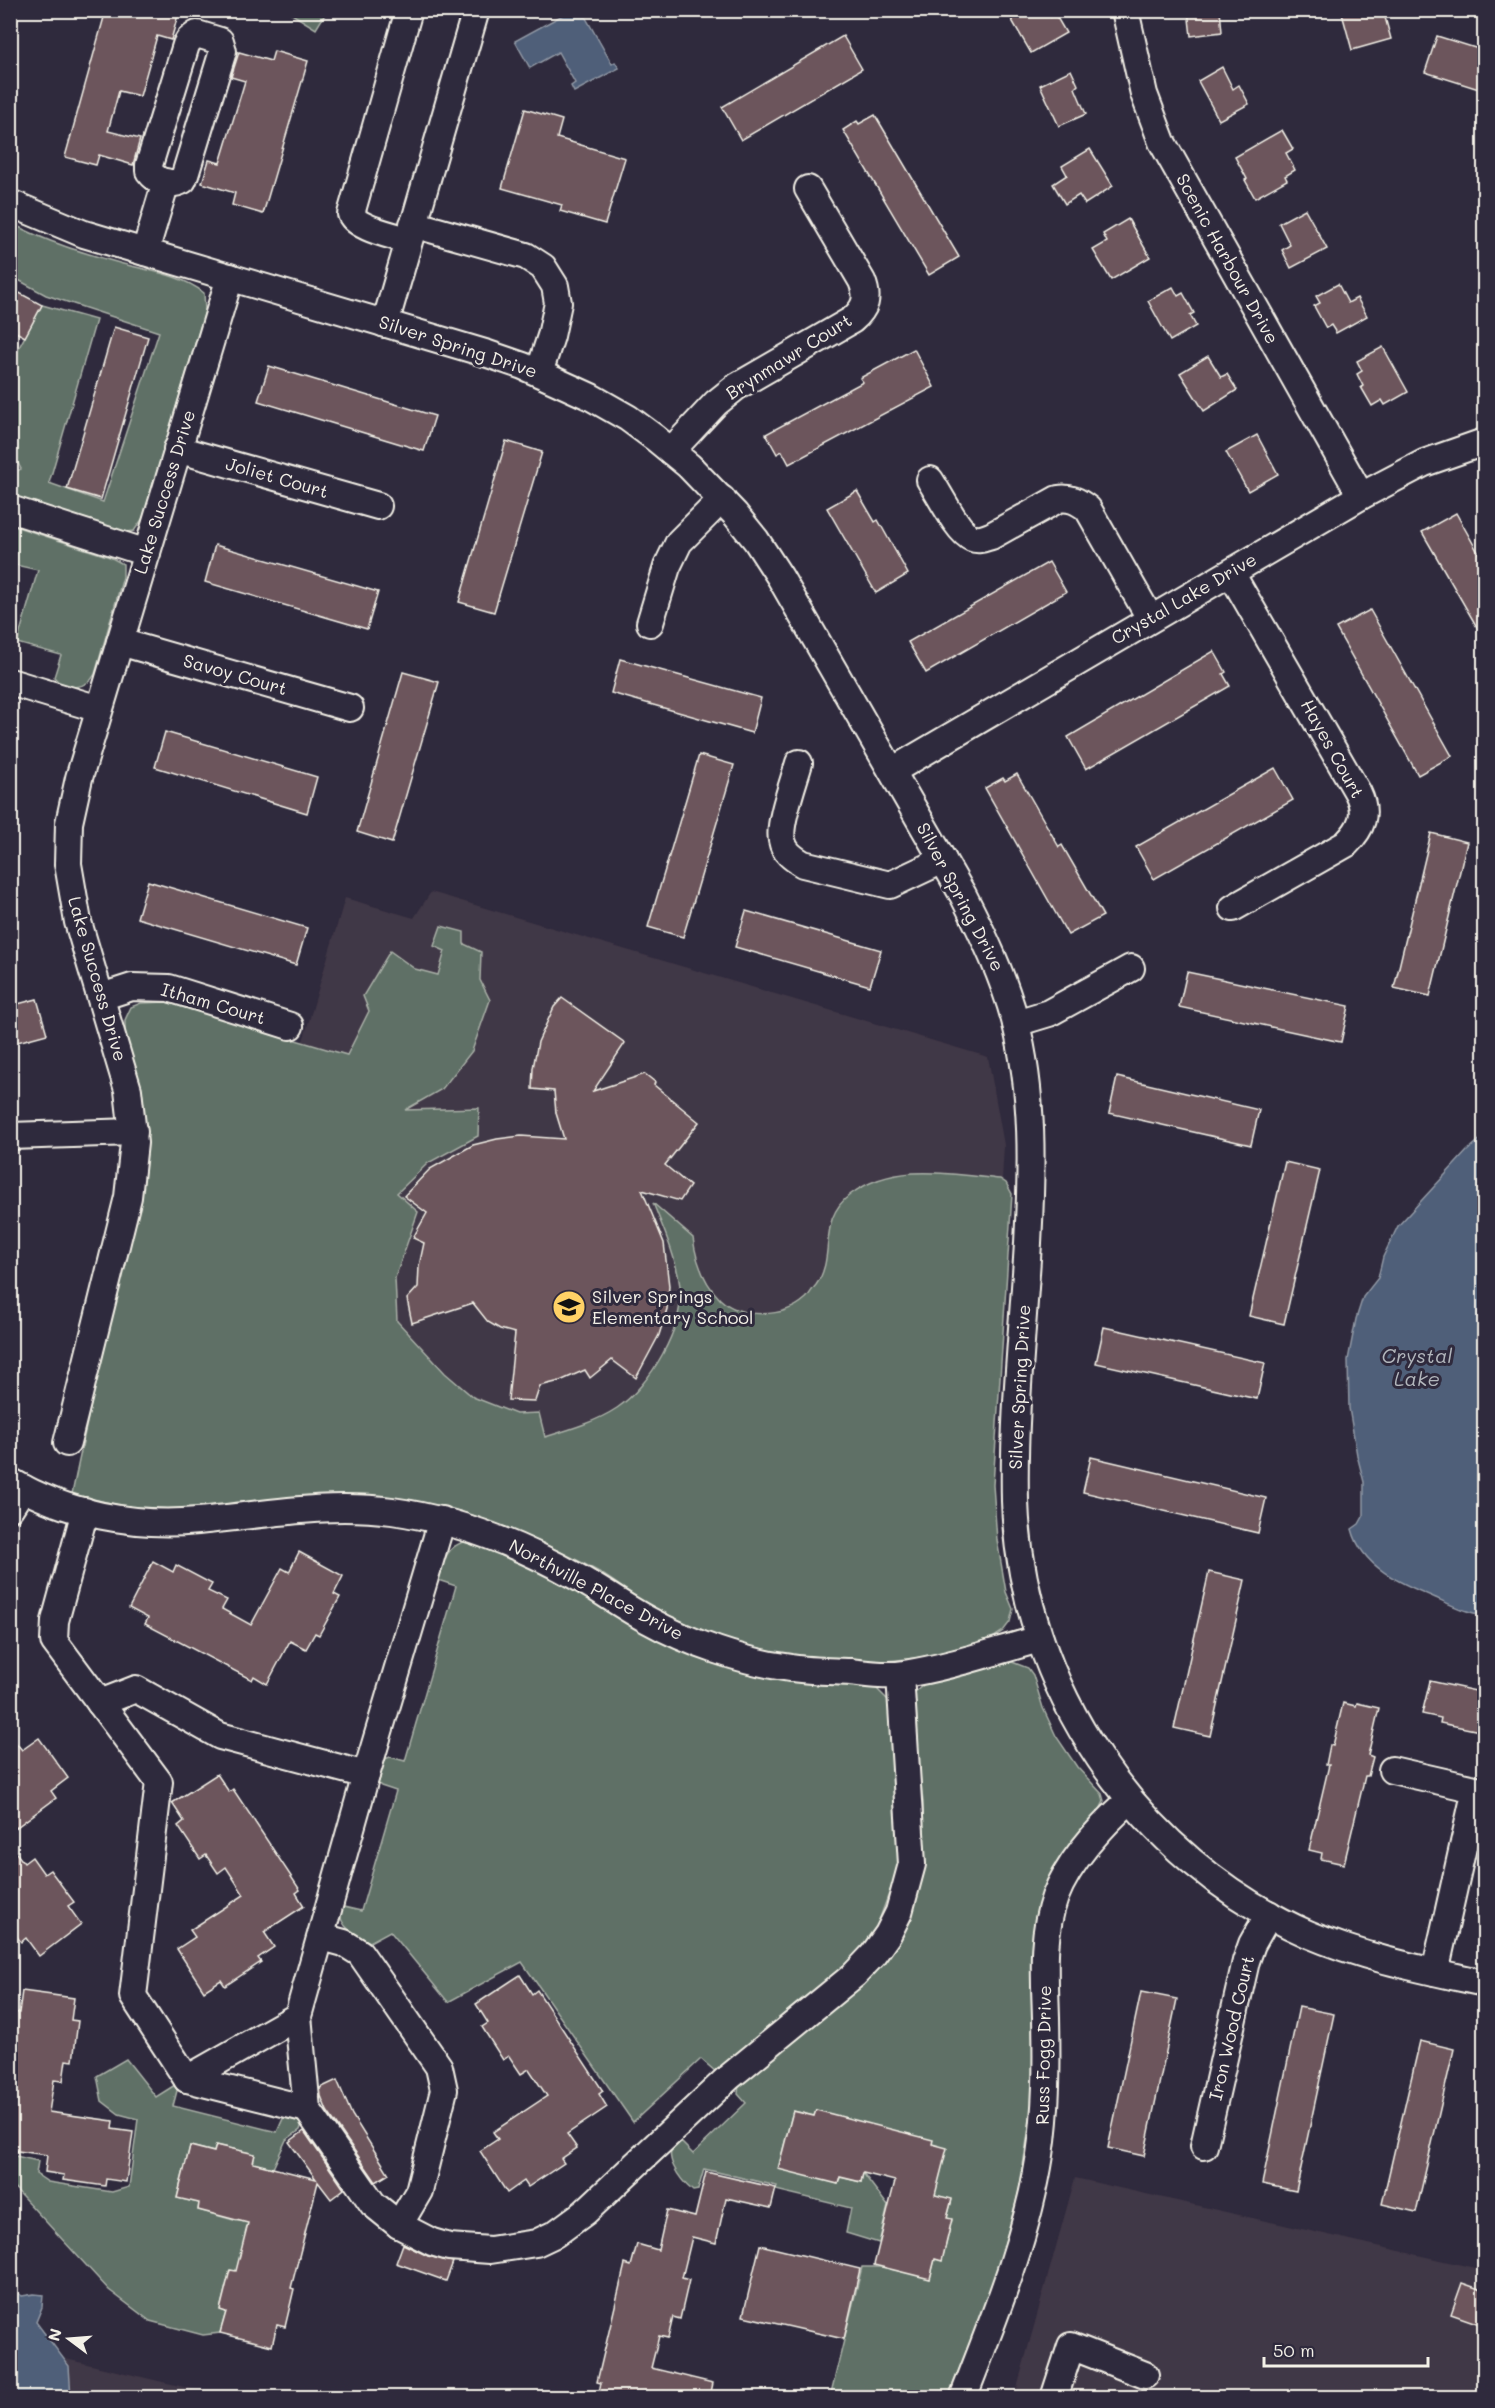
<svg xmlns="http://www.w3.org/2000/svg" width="1495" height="2408" font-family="Mali,sans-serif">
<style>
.built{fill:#413746}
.green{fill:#5e6f66;stroke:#a9b0a7;stroke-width:1.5}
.water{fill:#4f5e79;stroke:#9199a5;stroke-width:1.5}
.building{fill:#6c555b;stroke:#f4f1e8;stroke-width:1.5}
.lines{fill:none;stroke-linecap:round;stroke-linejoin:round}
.minor-casing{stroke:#f4f1e8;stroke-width:30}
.minor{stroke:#2f2a3d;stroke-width:26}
.labels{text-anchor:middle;stroke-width:6;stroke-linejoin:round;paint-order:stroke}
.street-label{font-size:18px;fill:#f4f1e8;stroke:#2f2a3d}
.poi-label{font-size:18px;fill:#f4f1e8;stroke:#2f2a3d;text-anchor:start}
.water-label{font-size:20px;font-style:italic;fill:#b2b6bc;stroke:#2f2a3d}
</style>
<rect width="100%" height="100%" fill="#2f2a3d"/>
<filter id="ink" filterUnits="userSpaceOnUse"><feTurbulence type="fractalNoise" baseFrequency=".0167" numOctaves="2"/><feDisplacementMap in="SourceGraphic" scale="12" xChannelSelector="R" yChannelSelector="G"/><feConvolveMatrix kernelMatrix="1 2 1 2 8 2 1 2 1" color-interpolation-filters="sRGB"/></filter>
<g filter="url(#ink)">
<g class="built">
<path d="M431 892 988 1057 1004 1145 984 1501 472 1452 174 1185 301 1048 345 898 414 918Z"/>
<path d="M1075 2178 1484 2270V2397L1014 2398Z"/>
<path d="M11 2346 226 2397H11Z"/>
</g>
<g class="green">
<path d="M287 11H327L316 29Z"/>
<path d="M11 223C46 242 84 253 123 264 150 271 182 275 204 293L205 311 143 518 134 531 118 533 11 499V474L21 469 11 450 10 349 17 351 42 305 96 320 49 483 103 502 159 332 46 295 11 276Z"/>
<path d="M11 525 110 557 123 564V577L95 674C87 689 65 692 54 677L61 655 17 643 38 570 11 564Z"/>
<path d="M441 926 464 932V944L481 952 480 980 490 1000 472 1051 442 1089 405 1110 479 1108 478 1136 428 1163 397 1193 418 1212 395 1278 397 1321 445 1373 473 1397 516 1414 539 1413 545 1437C568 1430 596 1422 617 1408 650 1386 685 1326 680 1286 676 1257 664 1230 653 1203L693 1238C696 1261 703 1282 720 1299 741 1319 784 1318 805 1299 809 1296 812 1289 816 1285 837 1256 816 1220 851 1194 895 1162 949 1174 1000 1179L1006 1183 1012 1194 993 1485 997 1540 1006 1592 1013 1609 1010 1622 1003 1631 994 1637C968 1645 942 1654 915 1658 829 1670 732 1651 656 1609 636 1598 618 1584 599 1572 561 1550 504 1525 462 1512 362 1481 258 1508 156 1510L127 1507 72 1494 145 1146 143 1106 125 1032V1020L131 1007 141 1003 166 1002 347 1055 369 1011 363 996 390 951 415 969 438 975 445 951 434 946Z"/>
<path d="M464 1542H471L491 1548 809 1683 875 1687 888 1700 901 1845 897 1872 875 1931 849 1961 716 2072 701 2059 633 2122 522 1962 448 2002 390 1931 370 1942C355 1934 342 1930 339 1911L344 1907 361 1911 396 1791 381 1786 377 1782 385 1759 390 1757 405 1761 456 1586 438 1580C443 1564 445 1547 464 1542Z"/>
<path d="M1012 1662 1028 1668 1033 1675 1043 1708 1056 1736 1077 1767 1102 1794 1104 1801 1095 1821 1063 1862 1034 2039 1033 2101 1019 2191 994 2283 948 2397H830L862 2267H882L930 2278 935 2259 942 2260 952 2220 947 2218 952 2200 935 2195 932 2144 816 2110 814 2116 793 2111 780 2161 838 2184 840 2177 861 2182 863 2173 888 2206 879 2243 846 2233 851 2208 776 2190 777 2186 704 2169 698 2190 693 2191C682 2182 657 2152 680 2141L693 2154 746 2103 738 2094 739 2084 859 1984 924 1861 923 1802 912 1702 915 1692 927 1682Z"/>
<path d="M126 2059 156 2097 175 2085 178 2087 173 2106 277 2132 286 2112 302 2124 300 2130 286 2140 273 2168 253 2163 255 2154 216 2145 214 2152 190 2146 177 2198 199 2203 198 2210 237 2221 259 2219 236 2271 230 2270 220 2309 226 2312 220 2333 203 2335 150 2321 109 2290 11 2184V2155L38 2161 36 2174 48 2182 112 2192 129 2187 138 2119 119 2114 102 2101 97 2076Z"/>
</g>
<g class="water">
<path d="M570 11H582L612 64 615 62 619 68 574 92 571 86 575 83 558 52 530 68 515 41Z"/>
<path d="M1484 1136V1615C1467 1613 1451 1605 1436 1598 1402 1584 1362 1568 1352 1529L1359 1524 1364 1515V1482L1357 1455 1349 1408 1348 1360 1356 1319 1363 1297 1378 1278 1383 1257 1398 1226 1467 1151Z"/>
<path d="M11 2282 17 2293 22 2296 34 2294 43 2295 42 2307 36 2322 69 2366 71 2397H11Z"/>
</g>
<g class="building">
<path d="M106 10H163L178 15 171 40 157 36 140 96 119 91 108 131 140 139 133 165 99 155 96 165 65 157Z"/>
<path d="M1006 10H1048L1051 17 1055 14 1066 33 1031 53Z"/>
<path d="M1188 10H1220L1222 32 1191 36Z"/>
<path d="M1341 10H1383L1391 39 1352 50Z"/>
<path d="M843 36 862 69 741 140 722 107Z"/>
<path d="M1437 36 1485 51V91L1425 72Z"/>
<path d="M274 51 308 61 263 214 232 205 235 193 202 183 209 160 220 163 245 81 231 77 239 52 271 61Z"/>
<path d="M1222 67 1233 89 1239 85 1249 104 1219 120 1198 81Z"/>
<path d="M1071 70 1078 85 1075 88 1086 114 1059 126 1040 85Z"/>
<path d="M525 109 562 120 557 138 625 158 605 224 560 211 562 205 502 188Z"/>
<path d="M875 115 959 257 929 275 843 130 857 121 859 124Z"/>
<path d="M1282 130 1293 149 1286 153 1295 170 1285 176 1287 180 1255 198 1245 180 1247 179 1235 157Z"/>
<path d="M1090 149 1113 186 1085 204 1079 195 1065 204 1053 184 1067 175 1062 166Z"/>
<path d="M1305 209 1327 249 1291 268 1282 250 1290 245 1279 223Z"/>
<path d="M1128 219 1150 257 1111 280 1093 250 1107 242 1103 234Z"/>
<path d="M1338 284 1348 303 1357 298 1367 316 1336 333 1331 325 1326 328 1314 306 1320 303 1316 296Z"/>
<path d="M1173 287 1178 296 1183 293 1194 313 1190 315 1196 326 1170 341 1148 301Z"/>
<path d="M10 288 42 305 25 337 10 329Z"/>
<path d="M114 327 148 337 101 499 67 489Z"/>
<path d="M1383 347 1408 392 1385 405 1382 400 1372 406 1361 387 1363 386 1357 374 1362 371 1357 361Z"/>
<path d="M914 349 934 387 789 464 782 451 777 454 766 434 863 382 860 378Z"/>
<path d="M1208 356 1221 377 1227 374 1237 390 1204 411 1180 373Z"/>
<path d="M269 366 435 416 424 451 258 401Z"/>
<path d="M1257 435 1278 474 1248 491 1226 452Z"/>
<path d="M506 441 542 452 494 612 459 602Z"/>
<path d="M857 491 875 522 878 520 908 574 876 593 827 508Z"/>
<path d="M1456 513 1479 554 1485 551V641L1422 532Z"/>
<path d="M215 545 378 592 367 629 205 582Z"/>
<path d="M1049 562 1066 592 926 673 908 642Z"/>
<path d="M1370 610 1452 756 1418 775 1336 628Z"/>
<path d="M1214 651 1226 672 1223 674 1230 686 1086 769 1068 737Z"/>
<path d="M620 659 761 698 752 733 611 693Z"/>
<path d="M403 672 439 682 392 843 357 832Z"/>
<path d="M165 732 317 777 307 813 155 767Z"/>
<path d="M699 755 734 765 683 937 648 927Z"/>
<path d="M1275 768 1293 800 1154 879 1136 847Z"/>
<path d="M1017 774 1059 847 1062 845 1103 916 1068 935 985 788 1003 778 1005 781Z"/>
<path d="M1431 833 1467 842 1430 996 1394 988Z"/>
<path d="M148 881 307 928 296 965 137 918Z"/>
<path d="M746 911 881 950 870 986 735 947Z"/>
<path d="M1187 972 1349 1006 1341 1042 1179 1007Z"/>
<path d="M562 998 625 1043 593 1091 645 1074 655 1082 654 1085 699 1122 665 1165 690 1186 680 1201 642 1190 664 1243 669 1286 667 1309 659 1335 636 1378 612 1360 590 1378 585 1370 560 1381 540 1386 535 1401 508 1400 515 1333 500 1329 488 1322 473 1303 412 1323 407 1299 418 1287 419 1266 424 1243 413 1238 427 1213 404 1196 430 1169 473 1145 497 1139 521 1136 564 1139 556 1113 554 1091 532 1089 533 1068 538 1042 554 1007Z"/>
<path d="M37 999 47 1034 10 1044V1006Z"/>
<path d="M1117 1077 1259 1110 1251 1145 1109 1113Z"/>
<path d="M1285 1162 1320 1170 1284 1324 1249 1316Z"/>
<path d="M1104 1327 1265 1363 1257 1399 1096 1363Z"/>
<path d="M1091 1457 1266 1498 1258 1533 1083 1492Z"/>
<path d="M299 1552 343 1576 334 1594 340 1597 319 1635 315 1633 306 1649 290 1641 267 1684 254 1676 252 1680 145 1624 148 1618 129 1608 153 1561 173 1572 176 1565 212 1584 208 1591 227 1600 222 1609 251 1625 282 1568 289 1572Z"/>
<path d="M1209 1572 1245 1580 1210 1736 1174 1728Z"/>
<path d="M1430 1681 1485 1693V1732L1440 1723 1441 1718 1422 1714Z"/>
<path d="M1343 1703 1356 1706 1357 1703 1379 1708 1368 1755 1373 1757 1368 1776H1365L1344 1864 1321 1859 1322 1853 1309 1850 1329 1765H1326L1330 1745 1333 1746Z"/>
<path d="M10 1736 22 1750 39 1738 68 1778 51 1791 56 1798 10 1832Z"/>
<path d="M217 1774 229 1792 233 1789 300 1890 296 1893 304 1906 264 1932 274 1947 258 1958 261 1962 225 1986 221 1980 204 1991 177 1949 195 1937 190 1930 244 1895 226 1867 218 1873 206 1855 200 1859 178 1826 184 1821 172 1803Z"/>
<path d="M10 1845 24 1863 32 1857 44 1874 50 1870 74 1902 68 1906 81 1924 39 1956 26 1938 21 1942 10 1928Z"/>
<path d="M520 1975 532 1994 537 1990 603 2091 599 2094 607 2107 567 2134 577 2148 561 2159 564 2163 528 2187 524 2181 507 2193 480 2151 498 2139 493 2132 547 2096 529 2069 521 2074 509 2056 503 2060 482 2027 488 2023 476 2004Z"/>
<path d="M22 1991 74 1998 71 2020 78 2021 73 2061 66 2060 63 2081 54 2080 49 2112 113 2121 112 2129 133 2132 126 2182 106 2179 105 2186 63 2180 64 2175 45 2172 47 2155 10 2150V2032L13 2012 19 2013Z"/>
<path d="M1141 1992 1177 1999 1144 2156 1108 2148Z"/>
<path d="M1299 2007 1334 2014 1296 2191 1262 2184Z"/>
<path d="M1420 2041 1454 2049 1416 2212 1382 2204Z"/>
<path d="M337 2080 352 2115 389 2174 376 2182 327 2111 321 2096 320 2088Z"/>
<path d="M816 2110 933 2140 932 2144 947 2148 935 2195 952 2199 947 2218 952 2219 942 2261 935 2259 930 2279 874 2265 895 2181 863 2173 861 2182 840 2177 838 2184 778 2169 793 2111 814 2116Z"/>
<path d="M304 2131 344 2189 331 2199 318 2182 291 2288 294 2289 285 2327 277 2325 272 2346 220 2333 226 2312 220 2310 230 2270 236 2271 248 2223 198 2210 199 2203 177 2198 190 2146 214 2152 216 2145 255 2154 253 2163 316 2179 289 2142Z"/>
<path d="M706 2172 776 2188 771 2208 726 2198 716 2243 692 2237 682 2278 689 2280 680 2319 673 2317 668 2338 659 2336 651 2368 713 2383 710 2397H598L601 2383 597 2382 625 2264 631 2266 637 2244 658 2250 667 2210 695 2217Z"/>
<path d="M403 2244 428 2256 453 2262 446 2281 396 2263Z"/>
<path d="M760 2245 860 2269 844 2339 743 2316Z"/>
<path d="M1462 2283 1485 2291V2326L1451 2314Z"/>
</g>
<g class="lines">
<g class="minor-casing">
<g id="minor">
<path d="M1125 10 1144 94 1162 142 1361 496"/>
<path d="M197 34 220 41 223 51 185 175 183 180C170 187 157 182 149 171V165L186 45 189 40Z"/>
<path d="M10 203 84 234 488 354 523 366 591 397 628 418 655 438 689 466 735 514 756 540 780 577 963 895C984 936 1003 976 1015 1020 1034 1094 1032 1168 1028 1243 1023 1328 1013 1415 1015 1501 1021 1687 1138 1859 1308 1934 1364 1958 1425 1970 1484 1983"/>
<path d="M413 224 526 256 543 267 555 286 558 303 551 336 539 373"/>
<path d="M408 240C394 236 357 228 351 214L409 10"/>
<path d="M145 252 166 182"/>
<path d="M385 324 476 10"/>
<path d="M177 449 378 506"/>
<path d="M671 451 716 403 736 387 852 320C866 308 869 298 862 281L808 189"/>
<path d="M930 480C939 493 958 533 972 538 979 541 984 538 991 536L1058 499C1070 497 1078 501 1088 509L1150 618"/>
<path d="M10 509 147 553"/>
<path d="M1231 573 1358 793C1368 814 1362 828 1346 844L1233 908"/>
<path d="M650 623 667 567 679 542 722 499"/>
<path d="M120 642 350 708"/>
<path d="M10 682 99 709"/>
<path d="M799 763C794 781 778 824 782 840 784 852 793 858 803 864L890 885 943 860"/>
<path d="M892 771 1361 496 1424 463 1484 442"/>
<path d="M101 997 132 987 169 988 290 1026"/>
<path d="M1016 1023 1049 1013 1131 968"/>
<path d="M10 1136 134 1132"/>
<path d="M67 1443 128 1197 134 1143 128 1090 78 922 68 864 69 823 79 778 230 277"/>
<path d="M10 1481C66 1514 134 1527 198 1521 262 1515 327 1502 392 1511 458 1520 521 1545 579 1578 602 1591 624 1607 648 1620 689 1643 744 1662 791 1668 810 1671 830 1671 850 1672 867 1674 887 1677 904 1674 950 1667 995 1651 1040 1639"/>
<path d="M10 1508 23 1488"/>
<path d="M85 1511 55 1621 54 1641 159 1782 133 1996 187 2079 307 2109"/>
<path d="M442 1520 366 1775 298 2016 307 2109 373 2204 399 2225 432 2242 449 2247 490 2250 536 2243 555 2234 585 2212 728 2078 854 1975 873 1955 888 1934 899 1912 912 1864 900 1675"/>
<path d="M100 1703 136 1689 220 1736 366 1775"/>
<path d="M1392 1770 1484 1791"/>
<path d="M322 1937 344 1943 360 1953 439 2067 444 2090 419 2191 399 2225"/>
<path d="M1435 1972 1476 1789"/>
<path d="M187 2079 298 2016"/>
<path d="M1204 2146 1246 1961 1252 1944 1269 1914"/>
<path d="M963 2398C994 2318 1027 2239 1040 2155 1047 2109 1047 2064 1046 2018 1045 1977 1041 1936 1055 1897 1069 1861 1102 1825 1130 1800"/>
<path d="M1054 2398 1071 2346 1145 2375"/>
</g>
</g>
<use href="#minor" class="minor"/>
</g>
</g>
<defs>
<g id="school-disc" transform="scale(1.725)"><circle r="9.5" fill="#ffd166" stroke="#2f2a3d"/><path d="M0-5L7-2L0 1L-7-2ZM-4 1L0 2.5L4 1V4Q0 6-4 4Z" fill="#111"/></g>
</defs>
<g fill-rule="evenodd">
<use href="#school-disc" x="569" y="1307"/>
</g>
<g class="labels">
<g class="street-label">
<text transform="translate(1227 259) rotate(61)" y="6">Scenic Harbour Drive</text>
<text transform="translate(458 347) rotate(18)" y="6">Silver Spring Drive</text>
<text transform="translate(789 357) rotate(-32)" y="6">Brynmawr Court</text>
<text transform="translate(277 478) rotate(16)" y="6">Joliet Court</text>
<text transform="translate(165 492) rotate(-73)" y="6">Lake Success Drive</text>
<text transform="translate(1184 599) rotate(-30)" y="6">Crystal Lake Drive</text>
<text transform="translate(235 675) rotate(16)" y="6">Savoy Court</text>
<text transform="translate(1332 749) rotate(61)" y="6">Hayes Court</text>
<text transform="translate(960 897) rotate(62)" y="6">Silver Spring Drive</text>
<text transform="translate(97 979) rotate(74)" y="6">Lake Success Drive</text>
<text transform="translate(213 1004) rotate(16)" y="6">Itham Court</text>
<text transform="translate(1020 1387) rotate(-87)" y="6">Silver Spring Drive</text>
<text transform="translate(596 1590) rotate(28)" y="6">Northville Place Drive</text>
<text transform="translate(1232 2028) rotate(-77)" y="6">Iron Wood Court</text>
<text transform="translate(1044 2055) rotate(-89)" y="6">Russ Fogg Drive</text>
</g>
<g class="poi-label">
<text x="592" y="1303">Silver Springs<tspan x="592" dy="21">Elementary School</tspan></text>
</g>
<g class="water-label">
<text x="1417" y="1363">Crystal<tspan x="1417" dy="23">Lake</tspan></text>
</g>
</g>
<rect width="1495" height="2408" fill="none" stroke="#2f2a3d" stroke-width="36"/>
<rect x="18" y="18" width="1459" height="2372" fill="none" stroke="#f4f1e8" stroke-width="2" filter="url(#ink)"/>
<g transform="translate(69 2339) rotate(286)" stroke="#2f2a3d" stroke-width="4.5" paint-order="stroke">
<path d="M0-4.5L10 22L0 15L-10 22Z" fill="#f4f1e8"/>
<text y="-9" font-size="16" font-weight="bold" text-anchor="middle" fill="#f4f1e8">N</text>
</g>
<path d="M1264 2357v9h164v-9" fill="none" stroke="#f4f1e8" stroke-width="3"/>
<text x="1273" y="2357" font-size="18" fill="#f4f1e8" stroke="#2f2a3d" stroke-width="4.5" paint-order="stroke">50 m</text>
</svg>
